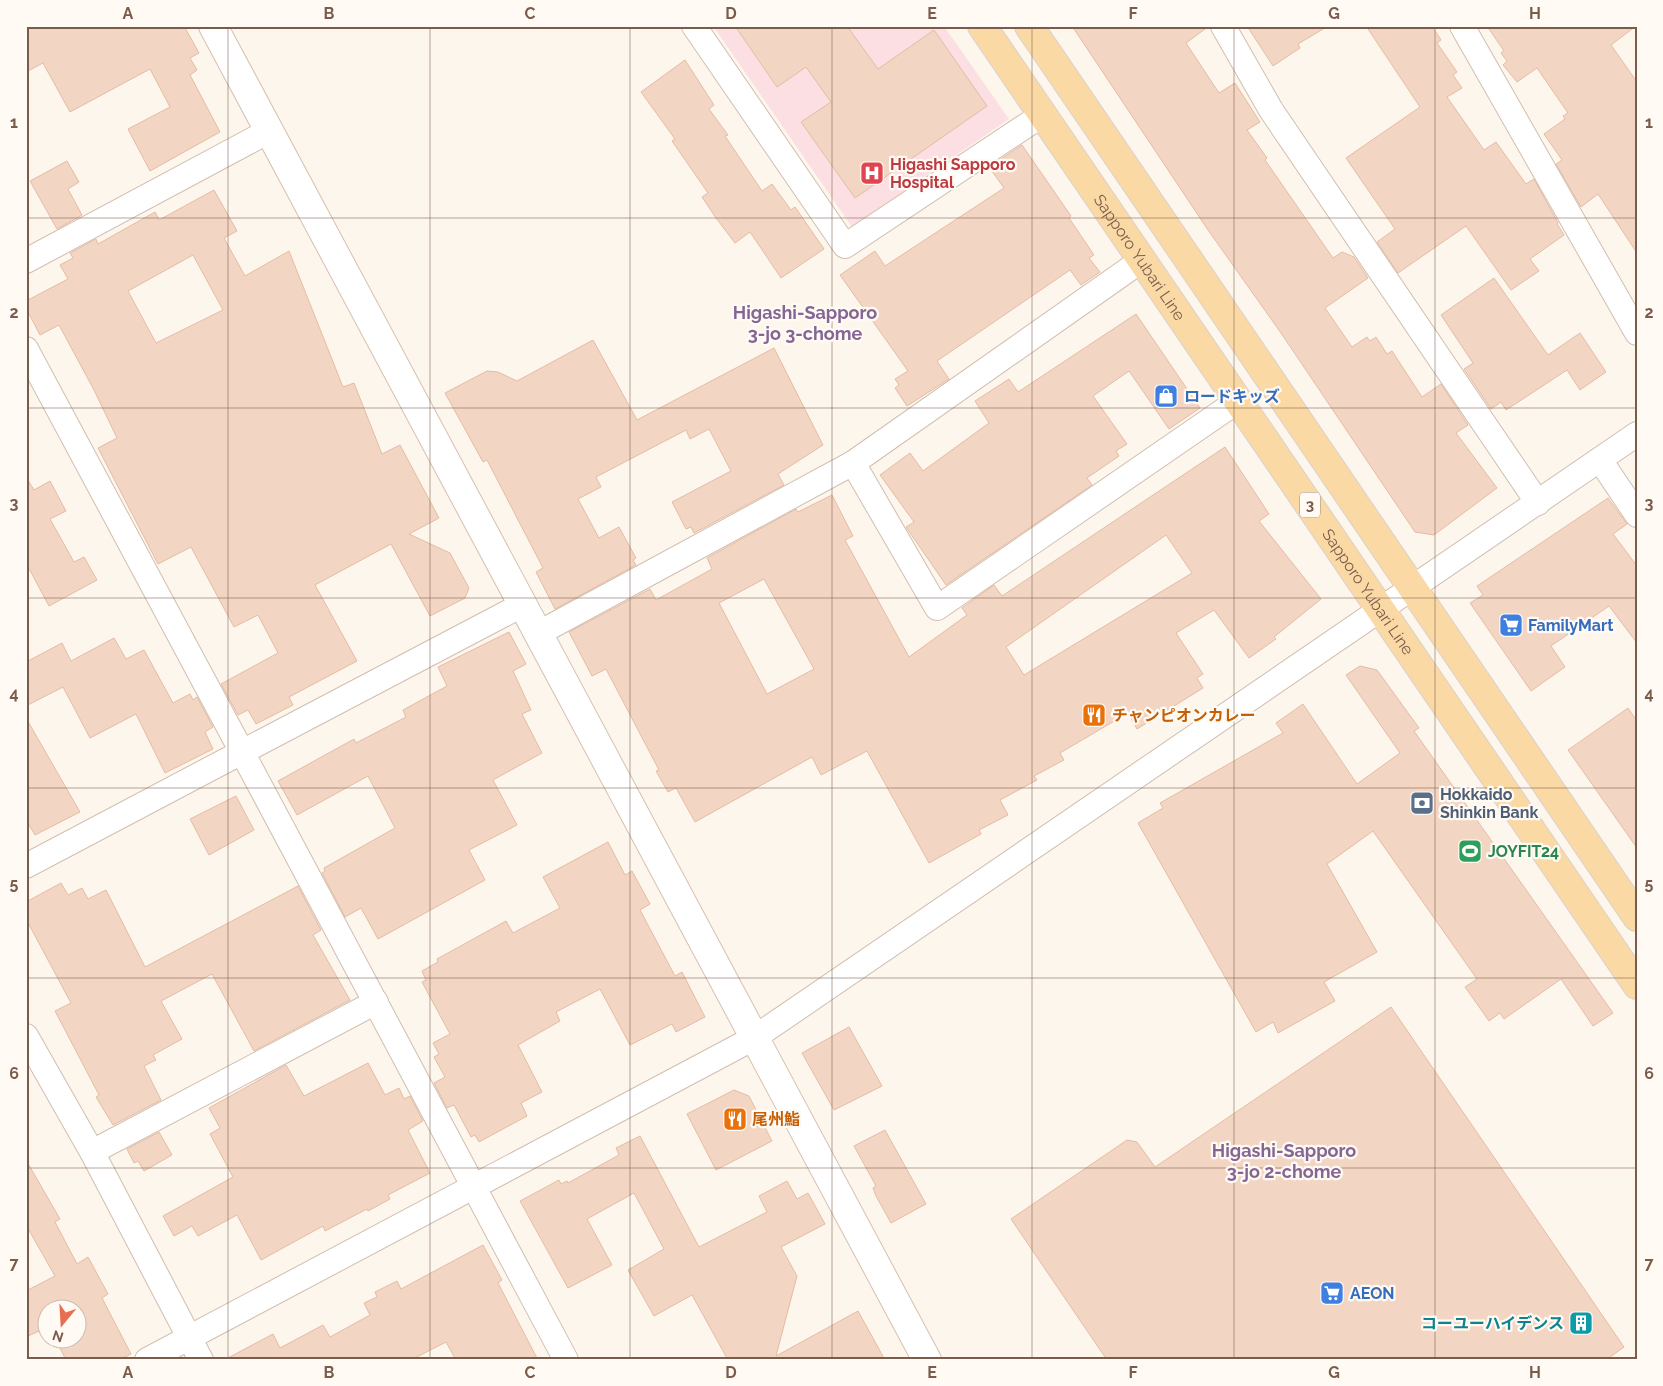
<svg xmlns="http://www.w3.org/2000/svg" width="1663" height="1386" font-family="Raleway,'Noto Sans JP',sans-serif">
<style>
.medical{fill:#fbdfe3}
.building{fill:#f3d5c3;stroke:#e6bba3;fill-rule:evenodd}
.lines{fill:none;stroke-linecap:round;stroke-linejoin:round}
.street-casing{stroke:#d1beb0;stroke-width:26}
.secondary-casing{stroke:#d6c0b0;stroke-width:30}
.primary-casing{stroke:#dad1cd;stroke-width:30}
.street{stroke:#fff;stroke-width:24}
.secondary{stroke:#fff;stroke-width:28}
.primary{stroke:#fbd9a5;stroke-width:28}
.grid{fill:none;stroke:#7a5c4d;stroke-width:1;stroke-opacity:0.55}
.labels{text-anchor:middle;stroke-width:4.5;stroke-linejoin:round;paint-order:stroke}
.shield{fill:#fffaf3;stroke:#a28b7f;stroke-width:1}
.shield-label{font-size:15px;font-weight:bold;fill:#7a5c4d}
.health-label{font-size:16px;font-weight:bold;fill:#be3a42;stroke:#fffaf3;text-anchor:start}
.street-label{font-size:16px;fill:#7a5c4d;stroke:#fffaf3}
.shop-label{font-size:16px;font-weight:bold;fill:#366cbe;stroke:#fffaf3;text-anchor:start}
.food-label{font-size:16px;font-weight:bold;fill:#c56008;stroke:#fffaf3;text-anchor:start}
.service-label{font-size:16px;font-weight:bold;fill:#4e5e75;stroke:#fffaf3;text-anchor:start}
.leisure-label{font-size:16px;font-weight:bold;fill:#27864d;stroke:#fffaf3;text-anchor:start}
.culture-label{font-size:16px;font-weight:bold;fill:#0d838f;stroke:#fffaf3;text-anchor:end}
.neighbourhood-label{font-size:18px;font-weight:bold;fill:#846695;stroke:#fffaf3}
.neatline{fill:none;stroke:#7a5c4d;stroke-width:2}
.grid-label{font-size:16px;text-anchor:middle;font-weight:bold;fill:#7a5c4d}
</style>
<rect width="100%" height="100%" fill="#fdf6ec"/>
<path class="medical" d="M713 26H944L1009 119 852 227Z"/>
<g class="building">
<path d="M26 26H184L199 53 190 58 197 70 190 75 220 132 150 171 128 129 170 107 150 69 70 112 43 63 26 72Z"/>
<path d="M735 26H847L878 69 934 30 987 106 855 198 801 122 831 102 806 67 777 87Z"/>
<path d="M1072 26H1209L1186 43 1219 93 1235 83 1260 122 1247 130 1267 158 1265 160 1333 258 1342 252 1354 257 1368 278 1325 308 1352 347 1367 337 1370 341 1376 337 1387 354 1392 351 1422 397 1441 384 1468 425 1456 433 1497 488 1434 535 1415 532 1281 333 1208 230Z"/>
<path d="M1247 26H1328L1298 44 1300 48 1273 66Z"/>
<path d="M1366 26H1432L1441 40 1437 43 1457 72 1453 75 1462 88 1447 97 1484 150 1496 142 1526 184 1534 179 1558 223 1557 224 1564 235 1530 259 1539 271 1511 290 1466 226 1398 273 1377 242 1395 229 1346 158 1420 107Z"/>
<path d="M1487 26H1636L1611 45 1637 82V253L1598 194 1581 207 1556 164 1562 160 1544 134 1565 119 1563 116 1568 113 1537 68 1517 82 1503 65 1507 61 1501 53 1504 51Z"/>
<path d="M685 60 714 105 709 109 728 135 725 136 762 191 772 184 791 210 795 207 824 249 781 278 750 232 735 243 716 218 702 197 708 193 672 141 675 139 641 92Z"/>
<path d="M1022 145 1071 216 1069 218 1094 255 1089 258 1100 272 1081 285 1070 270 937 361 949 379 907 406 895 388 899 385 895 379 908 371 840 275 875 251 885 266 1004 188 989 167Z"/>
<path d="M67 161 79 182 68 189 82 215 57 229 30 181Z"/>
<path d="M214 190 237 231 224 238 245 276 289 251 343 387 354 383 382 454 400 445 439 518 409 534 450 553 469 588 465 598 430 616 391 544 315 585 357 661 289 697 293 705 256 724 248 710 238 715 221 684 278 653 258 615 234 627 191 547 158 564 98 448 117 438 94 390 59 325 40 335 26 308V301L68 279 60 265 73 258 70 253 96 239 98 244 155 212 159 220ZM193 255 223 310 156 343 128 291Z"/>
<path d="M1494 278 1548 355 1580 333 1606 372 1580 390 1567 370 1506 410 1501 402 1491 409 1464 369 1473 363 1441 315Z"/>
<path d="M1136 314 1200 408 1169 429 1129 371 1093 396 1127 444 1116 451 1119 456 1087 478 1092 485 946 585 906 527 914 522 880 475 910 453 923 471 989 423 975 401 1009 379 1018 392Z"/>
<path d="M593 340 637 420 774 348 823 445 778 474 784 485 694 533 691 527 686 529 672 502 731 471 709 429 690 439 686 430 596 477 601 487 578 499 599 538 619 527 636 558 633 560 636 565 555 609 536 572 543 568 487 460 483 462 445 393 487 371 498 372 517 381Z"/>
<path d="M1225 447 1269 514 1259 521 1321 599 1274 637 1276 639 1249 658 1214 610 1176 633 1203 674 1197 678 1203 688 1137 729 1128 713 1060 753 1064 760 1034 776 1037 780 1000 800 1008 815 979 830 981 834 929 863 867 751 821 775 812 757 695 822 676 788 668 792 656 771 659 770 606 669 592 676 569 632 650 589 656 600 712 569 707 558 796 509 798 512 832 495 853 536 845 540 909 657 967 615 962 608 994 585 1002 596ZM1166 535 1192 573 1024 675 1006 647ZM764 579 814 669 767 694 719 603Z"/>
<path d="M26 477 34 490 50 481 66 511 50 519 74 562 84 557 97 580 49 606 26 563Z"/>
<path d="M1608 498 1627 524 1613 534 1637 566V643L1609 606 1551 646 1565 667 1531 691 1470 603 1483 595 1477 586Z"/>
<path d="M509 632 526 664 513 671 531 710 522 714 542 753 493 780 517 825 469 850 485 880 378 939 361 908 345 917 322 873 325 871 324 868 395 828 368 776 297 815 278 781 354 739 356 743 406 717 403 710 447 686 438 667Z"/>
<path d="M114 638 126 659 144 650 173 703 190 694 193 700 197 697 213 727 205 732 213 749 165 773 136 714 90 738 63 687 26 706V662L62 643 71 661Z"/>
<path d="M1360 666 1377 670 1419 728 1414 731 1613 1013 1593 1026 1561 979 1504 1019 1500 1013 1489 1021 1465 987 1477 979 1373 831 1327 864 1377 952 1324 982 1335 1001 1278 1033 1273 1022 1256 1032 1138 823 1163 808 1160 803 1283 733 1276 723 1303 704 1357 784 1400 753 1346 675Z"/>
<path d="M1628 708 1637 721V848L1568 750Z"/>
<path d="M26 718 80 812 35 835 26 820Z"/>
<path d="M236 796 254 830 209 855 190 819Z"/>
<path d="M608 842 625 875 632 871 650 904 640 910 675 976 682 972 705 1017 676 1032 672 1024 630 1045 600 989 556 1012 560 1021 518 1045 542 1092 521 1103 527 1116 479 1142 475 1135 471 1137 454 1105 447 1108 434 1083 445 1077 434 1057 439 1054 433 1043 450 1034 422 982 426 980 422 971 438 962 437 959 506 921 513 933 560 908 543 877Z"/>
<path d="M61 883 68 895 82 888 88 899 106 890 145 967 298 886 321 930 313 935 350 1000 254 1051 212 974 161 1001 182 1039 153 1055 156 1060 144 1066 161 1100 113 1125 96 1097 99 1095 55 1011 71 1003 26 919V902Z"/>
<path d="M1391 1007 1624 1347 1606 1360H1107L1011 1219 1127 1140 1137 1142 1155 1167Z"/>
<path d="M849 1027 882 1086 834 1110 802 1053Z"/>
<path d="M368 1063 385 1095 399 1088 404 1099 410 1096 423 1121 408 1130 430 1173 388 1195 390 1199 368 1211 367 1209 325 1231 323 1226 261 1260 237 1215 198 1236 192 1226 174 1236 163 1216 233 1177 210 1134 220 1128 209 1108 286 1065 304 1096Z"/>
<path d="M734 1090 749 1096 772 1141 716 1170 687 1114Z"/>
<path d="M885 1130 926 1204 891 1223 876 1196 873 1188 876 1186 854 1146Z"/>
<path d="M159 1132 172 1155 144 1171 138 1161 134 1163 127 1149Z"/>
<path d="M640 1136 699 1247 767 1212 759 1196 787 1181 797 1199 808 1193 825 1224 781 1247 797 1276 776 1356 858 1311 885 1360H728L692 1295 654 1316 628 1270 664 1249 634 1193 587 1219 612 1265 568 1288 520 1201 559 1180 561 1184 567 1181 568 1183 619 1155 616 1148Z"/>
<path d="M26 1160 60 1219 55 1222 77 1264 88 1257 108 1294 102 1298 131 1354 119 1360H66L55 1338H78V1308H48V1327L26 1337V1291L55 1276 26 1225Z"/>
<path d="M483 1245 502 1280 498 1283 538 1360H456L446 1342 411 1360H224L273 1334 280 1348 323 1325 330 1337 370 1315 364 1303 377 1297 375 1292 397 1281 401 1289Z"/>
</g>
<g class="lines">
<g class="street-casing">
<g id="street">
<path d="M694 26 845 246 1042 115"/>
<path d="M1223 26 1271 110 1538 503"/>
<path d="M1462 26 1637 333"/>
<path d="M26 261 269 131"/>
<path d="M26 349 242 752 522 605"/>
<path d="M1600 460 1637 515"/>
<path d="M853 463 937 608 1239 400"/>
<path d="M539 633 853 463 1142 260"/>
<path d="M26 866 242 752 566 1360"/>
<path d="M26 1036 92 1152 201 1360"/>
<path d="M92 1152 376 1002"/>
<path d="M147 1360 754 1038 1637 434"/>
</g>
</g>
<g class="secondary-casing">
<path id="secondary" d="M213 26 927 1360"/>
</g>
<g class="primary-casing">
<g id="primary">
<path id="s1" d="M982 26 1637 985"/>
<path d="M1029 26 1637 917"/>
</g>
</g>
<use href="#street" class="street"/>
<use href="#secondary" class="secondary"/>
<use href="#primary" class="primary"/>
</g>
<path class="grid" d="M228 26V1360M430 26V1360M630 26V1360M832 26V1360M1032 26V1360M1234 26V1360M1435 26V1360M26 218H1637M26 408H1637M26 598H1637M26 788H1637M26 978H1637M26 1168H1637"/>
<defs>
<g id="hospital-square" transform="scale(1.25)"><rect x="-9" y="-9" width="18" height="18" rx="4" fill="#e0444e" stroke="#fffaf3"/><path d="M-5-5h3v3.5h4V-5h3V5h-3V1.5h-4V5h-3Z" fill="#fff"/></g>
<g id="shop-square" transform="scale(1.25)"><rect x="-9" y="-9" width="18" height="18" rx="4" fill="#3f7fe0" stroke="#fffaf3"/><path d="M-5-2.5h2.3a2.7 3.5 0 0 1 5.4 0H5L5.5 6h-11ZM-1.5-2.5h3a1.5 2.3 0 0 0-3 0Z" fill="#fff"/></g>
<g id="supermarket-square" transform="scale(1.25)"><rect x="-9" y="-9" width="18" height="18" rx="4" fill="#3f7fe0" stroke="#fffaf3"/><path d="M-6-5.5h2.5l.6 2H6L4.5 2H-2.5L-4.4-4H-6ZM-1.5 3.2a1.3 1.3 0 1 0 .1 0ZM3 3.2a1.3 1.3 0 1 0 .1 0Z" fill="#fff"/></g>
<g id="restaurant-square" transform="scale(1.25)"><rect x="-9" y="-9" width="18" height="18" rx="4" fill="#e8710a" stroke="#fffaf3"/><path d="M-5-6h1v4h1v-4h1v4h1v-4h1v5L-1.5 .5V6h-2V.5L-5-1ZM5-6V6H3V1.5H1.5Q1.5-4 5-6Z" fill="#fff"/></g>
<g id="bank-square" transform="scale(1.25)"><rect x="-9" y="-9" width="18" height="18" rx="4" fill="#5c6f8a" stroke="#fffaf3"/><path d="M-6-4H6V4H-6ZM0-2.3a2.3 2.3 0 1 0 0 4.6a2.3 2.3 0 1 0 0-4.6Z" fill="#fff"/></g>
<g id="stadium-square" transform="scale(1.25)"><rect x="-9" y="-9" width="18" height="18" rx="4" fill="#2e9e5b" stroke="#fffaf3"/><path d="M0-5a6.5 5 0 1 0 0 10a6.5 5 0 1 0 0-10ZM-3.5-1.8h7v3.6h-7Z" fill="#fff"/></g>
<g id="building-square" transform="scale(1.25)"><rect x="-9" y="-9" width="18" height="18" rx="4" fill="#0f9aa8" stroke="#fffaf3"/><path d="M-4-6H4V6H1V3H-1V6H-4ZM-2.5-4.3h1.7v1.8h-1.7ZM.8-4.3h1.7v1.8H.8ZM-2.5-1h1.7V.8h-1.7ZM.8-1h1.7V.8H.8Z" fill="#fff"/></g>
</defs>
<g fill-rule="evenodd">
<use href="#hospital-square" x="872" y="173"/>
<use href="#shop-square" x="1166" y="396"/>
<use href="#supermarket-square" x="1511" y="625"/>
<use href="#restaurant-square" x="1094" y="715"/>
<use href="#bank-square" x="1422" y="803"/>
<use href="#stadium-square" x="1470" y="851"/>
<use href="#restaurant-square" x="735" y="1119"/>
<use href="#supermarket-square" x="1332" y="1293"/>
<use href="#building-square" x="1581" y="1323"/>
</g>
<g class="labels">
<rect class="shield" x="1300" y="492.5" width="20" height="25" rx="4"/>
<g class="shield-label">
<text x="1310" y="510">3</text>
</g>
<g class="health-label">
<text x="890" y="170">Higashi Sapporo<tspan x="890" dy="18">Hospital</tspan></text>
</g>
<g class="street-label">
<text dy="6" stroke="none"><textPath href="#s1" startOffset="280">Sapporo Yubari Line</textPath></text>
<text dy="6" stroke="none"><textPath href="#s1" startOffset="685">Sapporo Yubari Line</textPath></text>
</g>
<g class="shop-label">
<text x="1184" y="402">ロードキッズ</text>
<text x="1528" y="631">FamilyMart</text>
<text x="1350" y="1299">AEON</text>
</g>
<g class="food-label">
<text x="1112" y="721">チャンピオンカレー</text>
<text x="752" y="1125">尾州鮨</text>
</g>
<g class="service-label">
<text x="1440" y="800">Hokkaido<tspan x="1440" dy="18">Shinkin Bank</tspan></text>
</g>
<g class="leisure-label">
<text x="1488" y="857">JOYFIT24</text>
</g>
<g class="culture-label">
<text x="1564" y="1329">コーユーハイデンス</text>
</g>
<g class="neighbourhood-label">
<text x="805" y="319">Higashi-Sapporo<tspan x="805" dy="21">3-jo 3-chome</tspan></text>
<text x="1284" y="1157">Higashi-Sapporo<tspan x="1284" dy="21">3-jo 2-chome</tspan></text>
</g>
</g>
<rect width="1663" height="1386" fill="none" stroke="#fffaf3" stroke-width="55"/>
<g transform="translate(62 1324) rotate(198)"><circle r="24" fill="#fffaf3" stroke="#cabbb1"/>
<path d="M0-4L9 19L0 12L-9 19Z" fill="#e76f51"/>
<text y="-8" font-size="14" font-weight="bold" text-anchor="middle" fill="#7a5c4d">N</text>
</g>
<rect x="28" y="28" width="1608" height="1330" class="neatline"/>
<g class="grid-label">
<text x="128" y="19">A</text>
<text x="329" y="19">B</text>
<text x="530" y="19">C</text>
<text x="731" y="19">D</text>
<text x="932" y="19">E</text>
<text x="1133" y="19">F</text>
<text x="1334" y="19">G</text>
<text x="1535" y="19">H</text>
<text x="14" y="128">1</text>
<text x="1649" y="128">1</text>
<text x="14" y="318">2</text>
<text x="1649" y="318">2</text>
<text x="14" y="509">3</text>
<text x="1649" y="509">3</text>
<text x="14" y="699">4</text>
<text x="1649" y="699">4</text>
<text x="14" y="889">5</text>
<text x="1649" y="889">5</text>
<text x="14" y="1079">6</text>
<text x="1649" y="1079">6</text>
<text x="14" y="1269">7</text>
<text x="1649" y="1269">7</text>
<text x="128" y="1378">A</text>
<text x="329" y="1378">B</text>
<text x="530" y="1378">C</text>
<text x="731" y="1378">D</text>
<text x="932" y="1378">E</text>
<text x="1133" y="1378">F</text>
<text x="1334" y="1378">G</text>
<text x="1535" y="1378">H</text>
</g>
</svg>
